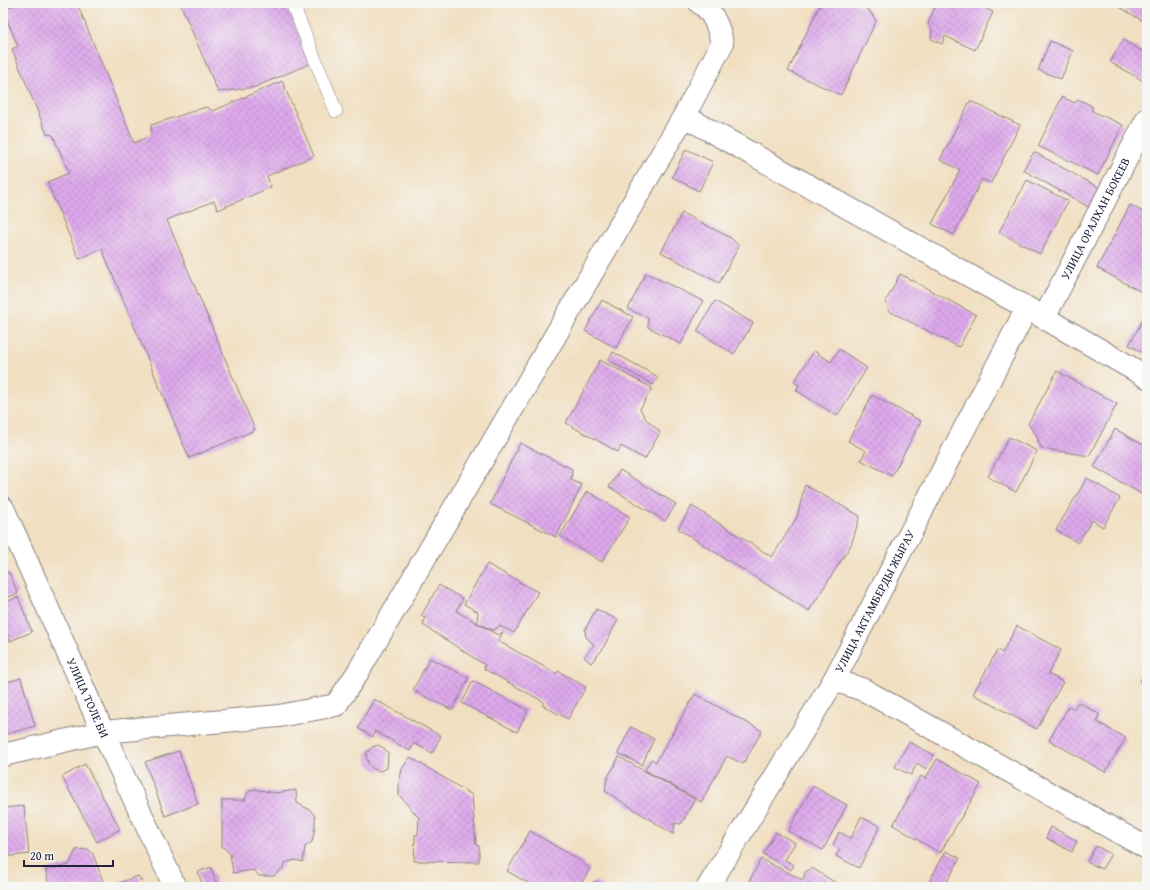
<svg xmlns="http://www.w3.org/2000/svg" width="1150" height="890" font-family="'Gentium Book Plus',serif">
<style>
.building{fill:url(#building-cross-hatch)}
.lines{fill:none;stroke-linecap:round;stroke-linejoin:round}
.service-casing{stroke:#8a807e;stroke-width:14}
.minor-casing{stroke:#8a807e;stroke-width:24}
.service{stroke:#fff;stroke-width:13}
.minor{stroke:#fff;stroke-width:22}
.labels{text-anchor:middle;stroke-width:3;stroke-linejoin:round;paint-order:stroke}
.street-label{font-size:12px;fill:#22223b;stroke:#f6f6f2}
</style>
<defs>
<pattern id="building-cross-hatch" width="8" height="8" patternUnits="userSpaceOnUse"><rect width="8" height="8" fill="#dea9eb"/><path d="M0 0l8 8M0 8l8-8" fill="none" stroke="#be91ca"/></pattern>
</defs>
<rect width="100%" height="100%" fill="#f6f6f2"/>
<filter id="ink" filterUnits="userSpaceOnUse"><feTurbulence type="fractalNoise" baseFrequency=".025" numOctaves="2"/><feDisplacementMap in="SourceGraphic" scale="8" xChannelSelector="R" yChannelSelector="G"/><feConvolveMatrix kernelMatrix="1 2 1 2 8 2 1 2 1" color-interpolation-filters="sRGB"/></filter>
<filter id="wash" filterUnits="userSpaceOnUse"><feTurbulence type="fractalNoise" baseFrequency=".012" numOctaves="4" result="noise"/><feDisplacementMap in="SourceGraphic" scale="16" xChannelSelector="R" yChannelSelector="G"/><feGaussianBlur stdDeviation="0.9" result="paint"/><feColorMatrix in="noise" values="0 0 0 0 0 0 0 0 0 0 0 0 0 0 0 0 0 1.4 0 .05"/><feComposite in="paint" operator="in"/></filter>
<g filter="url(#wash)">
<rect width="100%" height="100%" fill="#f1dfc1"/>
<g id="blocks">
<g class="building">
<path d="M20 3H77L134 143 151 135V125L206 107 213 111 282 81 314 156 267 176 271 187 218 210 214 201 167 220 255 430 189 458 102 249 79 259 47 182 69 173 53 135 47 134 12 49 18 46 3 10Z"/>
<path d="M180 3H286L312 63 255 87 218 92Z"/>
<path d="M821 3H853L869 10 876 21 841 95 788 71Z"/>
<path d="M937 3H974L993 12 975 50 945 36 942 44 931 39 932 30 928 23Z"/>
<path d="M1113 3H1147V9L1141 20Z"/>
<path d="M1123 40 1147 54V83L1110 62Z"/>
<path d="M1050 41 1073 51 1061 79 1038 70Z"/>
<path d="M1062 97 1075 103 1078 99 1092 106V111L1123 125 1098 175 1038 146Z"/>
<path d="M970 101 1020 125 991 183 982 179 954 235 932 224 960 170 940 160Z"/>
<path d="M686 149 713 162 699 191 672 177Z"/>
<path d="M1034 152 1103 190 1092 209 1023 170Z"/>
<path d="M1027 180 1068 201 1040 254 999 232Z"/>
<path d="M1130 205 1147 214V295L1097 268Z"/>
<path d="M682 213 731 238 739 246 719 283 661 252Z"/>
<path d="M646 273 703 301 681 344 648 327V318L628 309Z"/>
<path d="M900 274 976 315 959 347 889 311 886 301Z"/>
<path d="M602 300 633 317 616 348 585 331Z"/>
<path d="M715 301 753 323 734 354 697 331Z"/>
<path d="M1147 312V355L1129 345Z"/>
<path d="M839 349 867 368 837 416 796 390 799 385 794 382 814 351 831 362Z"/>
<path d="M613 352 658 377 653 385 608 360Z"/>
<path d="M600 360 652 388 640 409 646 419 660 432 645 459 621 446 618 452 566 423Z"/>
<path d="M1057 371 1117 404 1089 456 1041 448 1036 434 1028 424Z"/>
<path d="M872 395 921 421 892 476 861 460 866 451 848 441Z"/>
<path d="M1115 429 1147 447V497L1094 467Z"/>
<path d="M1009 437 1037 451 1016 492 988 477Z"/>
<path d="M520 443 572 469 571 480 582 485 556 537 490 504Z"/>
<path d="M620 470 676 504 665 521 609 487Z"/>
<path d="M1087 478 1120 498 1103 527 1092 520 1078 543 1056 530Z"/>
<path d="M805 485 860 516 851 545 809 611 678 529 692 506 772 557 797 517Z"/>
<path d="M587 491 630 517 602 562 560 536Z"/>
<path d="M487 564 538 592 514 633 500 626 493 630 477 623 478 612 464 604Z"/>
<path d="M9 572 18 594 3 599V575Z"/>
<path d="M439 585 463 599 456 611 498 635 503 632 498 641 557 674 558 671 586 687 568 719 542 705 544 702 484 669 485 665 423 625 425 618 421 616Z"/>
<path d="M18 597 32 632 10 641 3 624V603Z"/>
<path d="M596 609 618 620 602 650 591 663 584 657 594 645 586 637 585 630Z"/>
<path d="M1017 626 1061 650 1048 674 1063 682 1037 729 973 694 998 649 1002 653Z"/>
<path d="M430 658 469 678 452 710 413 690Z"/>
<path d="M1147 667V685L1140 681Z"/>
<path d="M21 678 35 726 3 735V683Z"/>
<path d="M473 681 528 710 517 732 462 703Z"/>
<path d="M695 694 762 731 743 764 727 756 701 802 645 770 651 759 656 762Z"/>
<path d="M374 699 441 736 432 753 414 743 410 751 375 731 373 737 358 728Z"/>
<path d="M1078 702 1099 714 1097 722 1126 738 1105 772 1049 740 1069 706 1074 709Z"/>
<path d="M631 727 654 739 642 765 618 753Z"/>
<path d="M909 742 934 755 926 769 917 763 911 775 895 767Z"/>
<path d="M378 745 385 749 388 753 387 768 380 771 373 769 368 764 366 754 372 747Z"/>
<path d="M179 751 198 804 165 816 145 762Z"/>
<path d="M410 757 472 795 476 845 479 846V862L414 861 415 835H418L419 818 399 795V784L402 769Z"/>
<path d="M619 757 695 799 681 824 675 823 673 834 605 791 607 779Z"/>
<path d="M937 759 981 784 940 853 893 825 921 776 925 779Z"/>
<path d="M85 764 120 829 97 842 62 777Z"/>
<path d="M813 786 847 805 823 850 788 831Z"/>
<path d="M254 789 275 793 296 790 297 803 310 810 315 816V828L312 842 305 847 303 862 295 860 285 863 283 868 274 876H259L254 870 233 873 230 854 222 846V800H245L247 793Z"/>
<path d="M24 806 29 854 3 857V808Z"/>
<path d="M861 817 880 826 859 868 836 856 840 849 833 845 839 832 851 838Z"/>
<path d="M1051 827 1077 841 1072 852 1046 838Z"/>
<path d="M530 831 581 861 590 869 579 887H535L507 871Z"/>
<path d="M776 832 795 843 785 860 794 865 791 870 763 854Z"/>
<path d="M1096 846 1111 854 1102 869 1087 862Z"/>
<path d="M88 849 93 854 105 887H49L46 870 69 865 76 850Z"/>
<path d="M946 851 960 858 944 887H926Z"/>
<path d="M761 859 803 880 805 872 812 868 842 887H816L809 883 806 887H746Z"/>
<path d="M211 867 217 887H203L198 872Z"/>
<path d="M138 876 146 887H107Z"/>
<path d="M594 881 606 887H591Z"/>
</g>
</g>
</g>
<g filter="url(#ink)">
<use href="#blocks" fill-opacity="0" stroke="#8a807e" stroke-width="1"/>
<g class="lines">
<g class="service-casing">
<path id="service" d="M292 3 336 111"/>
</g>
<g class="minor-casing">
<g id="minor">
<path d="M684 116 1027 308 1147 377"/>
<path id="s1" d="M1044 318 1147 119"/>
<path id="s2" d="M3 508 103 732 175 887"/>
<path d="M834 680 864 690 1147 848"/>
<path d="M3 755 103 732 279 716 336 705 358 672 684 116 722 44C720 30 713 11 700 3"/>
<path id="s3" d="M708 887 834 680 1027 308"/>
</g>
</g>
<use href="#service" class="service"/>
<use href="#minor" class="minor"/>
</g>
</g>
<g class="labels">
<g class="street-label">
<text dy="4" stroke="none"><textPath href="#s1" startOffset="112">УЛИЦА ОРАЛХАН БОКЕЕВ</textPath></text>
<text dy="4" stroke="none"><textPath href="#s3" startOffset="331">УЛИЦА АКТАМБЕРДЫ ЖЫРАУ</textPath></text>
<text dy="4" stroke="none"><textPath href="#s2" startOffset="208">УЛИЦА ТОЛЕ БИ</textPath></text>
</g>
</g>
<rect width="1150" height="890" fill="none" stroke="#f6f6f2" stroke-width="16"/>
<path d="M24 860v6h89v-6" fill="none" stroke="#22223b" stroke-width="2"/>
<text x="30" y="860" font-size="12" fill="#22223b" stroke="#f6f6f2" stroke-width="3" paint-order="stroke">20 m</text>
</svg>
